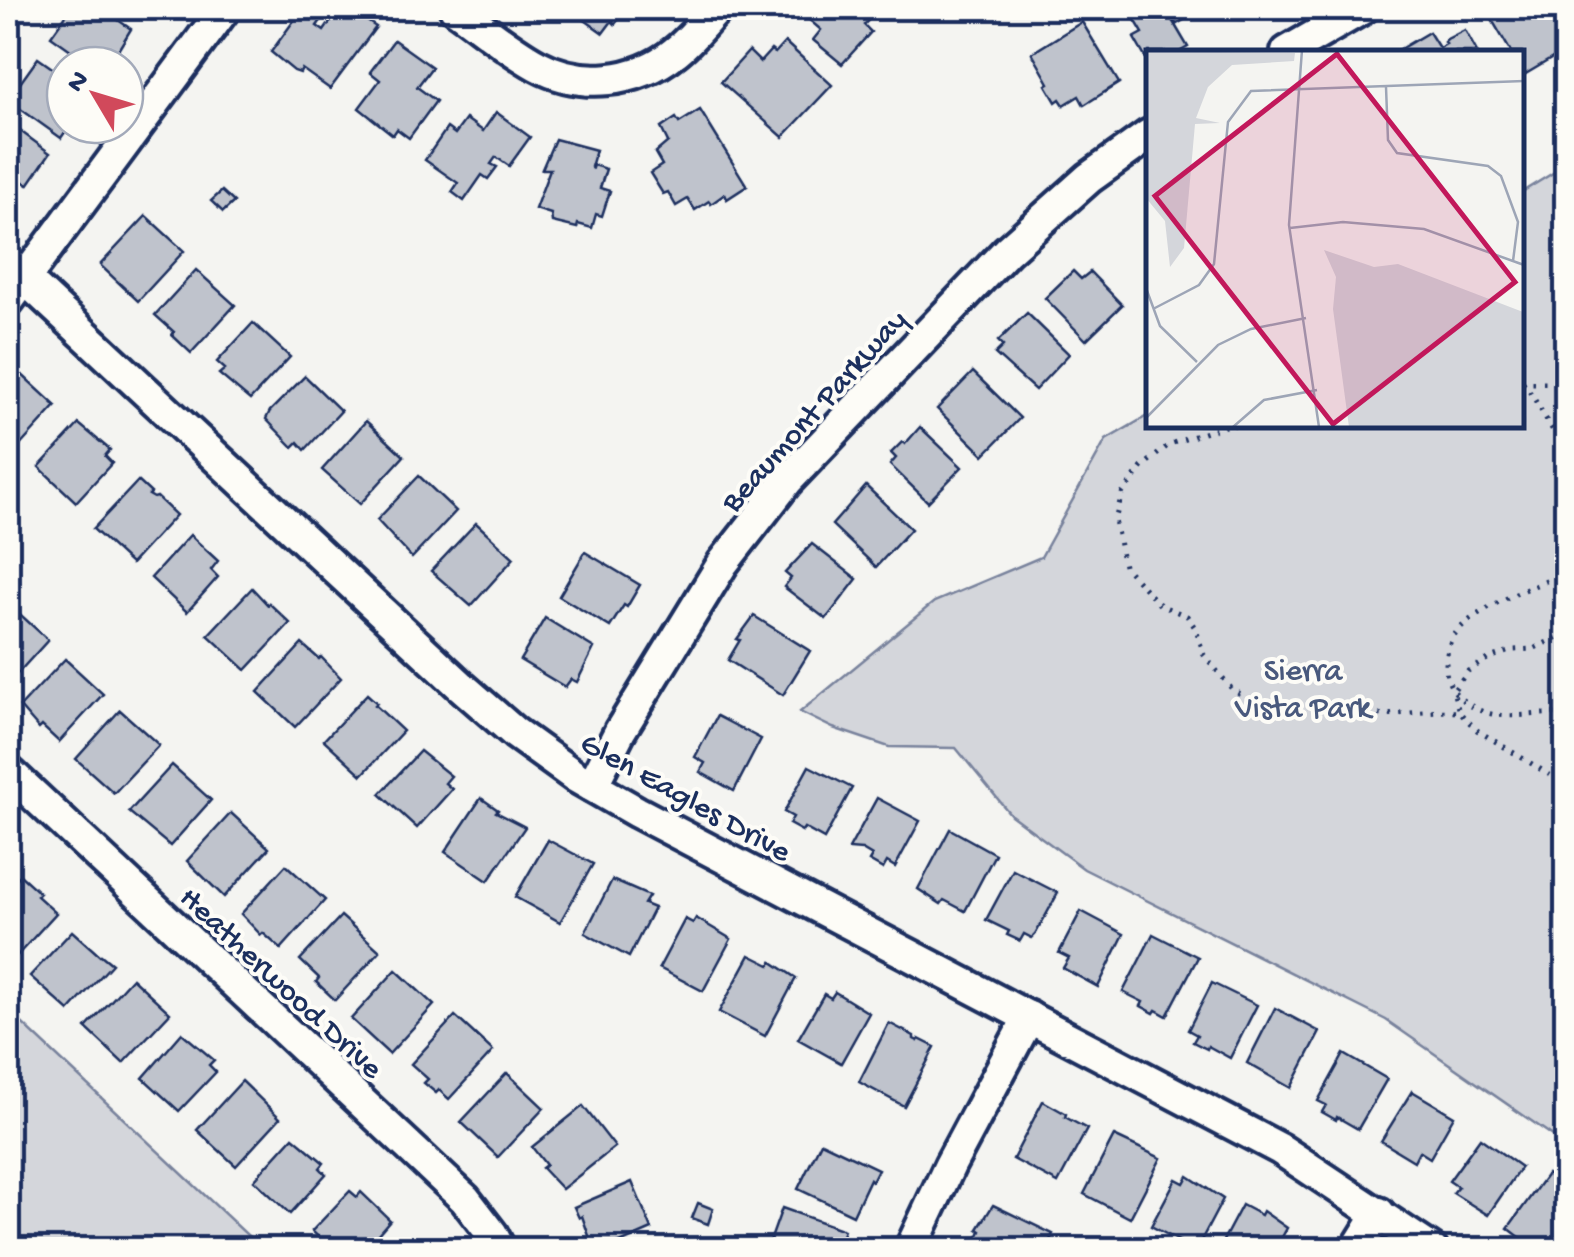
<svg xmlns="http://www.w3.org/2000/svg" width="1574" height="1257" font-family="'Gochi Hand',sans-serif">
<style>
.green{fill:#d4d6db;stroke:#78829c;stroke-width:2.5}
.building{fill:#bfc3cc;stroke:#1b2f5e;stroke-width:2.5}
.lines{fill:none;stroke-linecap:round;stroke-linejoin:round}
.minor-casing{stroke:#1b2f5e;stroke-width:38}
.path{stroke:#1b2f5e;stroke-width:5;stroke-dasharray:2.5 8;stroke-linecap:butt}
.minor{stroke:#fdfcf7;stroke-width:30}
.labels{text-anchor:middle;stroke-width:8;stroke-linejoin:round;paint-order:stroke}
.street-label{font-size:32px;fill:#1b2f5e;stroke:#fdfcf7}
.park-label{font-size:32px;fill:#49597d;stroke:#fdfcf7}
.inset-road{fill:none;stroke:#9da5b6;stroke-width:2.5}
.view{fill:#c2185b;fill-opacity:0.15;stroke:#c2185b;stroke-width:5}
.inset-edge{fill:none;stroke:#1b2f5e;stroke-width:5}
</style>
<rect width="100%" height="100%" fill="#f4f4f1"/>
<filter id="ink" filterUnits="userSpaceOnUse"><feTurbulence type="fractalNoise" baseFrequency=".01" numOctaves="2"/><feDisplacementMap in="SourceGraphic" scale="20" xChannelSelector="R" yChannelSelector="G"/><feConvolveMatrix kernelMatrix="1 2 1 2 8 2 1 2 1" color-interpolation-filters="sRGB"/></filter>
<g filter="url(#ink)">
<g class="green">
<path d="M1566 165V1145L1386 1020 1084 869 1011 815 956 748 889 747 833 728 800 712 934 602 1041 557 1106 440 1149 415V425H1522V192Z"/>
<path d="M8 1010 262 1249H8Z"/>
</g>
<g class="building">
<path d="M71 8H101L131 29 109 65H92L51 36Z"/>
<path d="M303 8H315L325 15 317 26 324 31 340 8H348L376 27 330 89 302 69 300 73 294 71 271 52Z"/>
<path d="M568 8H641L634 17 625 11 615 24 612 21 603 33Z"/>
<path d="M816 8H864L873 15 864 25 871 32 842 64 813 40 821 30 807 18Z"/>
<path d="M1128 8H1200L1201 10 1177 24 1172 20 1188 47 1179 52H1149V64L1134 38 1143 33Z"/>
<path d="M1503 8H1566V50L1524 75 1522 70V52H1511L1492 20 1504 12Z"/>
<path d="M1082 22 1119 83 1084 105 1079 96 1064 105 1060 99 1056 102 1046 85 1049 83 1032 53Z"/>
<path d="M1465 30 1477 52H1395L1429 32 1439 48 1446 44 1444 42 1447 39Z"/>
<path d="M394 40 432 67 417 87 436 101 409 138 397 129 393 135 359 108 380 80 370 72Z"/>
<path d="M785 42 832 85 783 137 721 82 749 51 760 62 771 50 775 53Z"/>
<path d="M38 58 65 77V125H70L61 138 8 100Z"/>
<path d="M700 110 747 186 727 199 725 194 711 204 709 201 695 210 688 199 676 206 668 192 663 194 650 173 662 165 655 153 668 142 661 128 676 118 679 123Z"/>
<path d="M496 112 530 137 509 166 496 157 491 164 497 167 488 179 482 175 464 201 452 192 458 183 425 160 447 128 455 134 466 119 483 131Z"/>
<path d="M8 122 50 153 28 185 18 178 12 186 8 183Z"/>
<path d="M555 139 596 150 591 167 592 168 593 165 606 169 600 188 610 191 602 216 596 214 592 228 578 224 577 228 552 222 551 214 535 209 550 169H542Z"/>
<path d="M222 191 234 202 223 212 211 201Z"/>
<path d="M146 216 184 251 138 301 100 265Z"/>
<path d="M196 270 235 305 191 353 172 335 174 332 155 315Z"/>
<path d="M1073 271 1081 279 1090 272 1122 305 1086 340 1045 298Z"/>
<path d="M1027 313 1069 354 1035 390 995 354 1003 346 998 341Z"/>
<path d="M253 323 290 357 250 400 219 374 225 369 217 362Z"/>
<path d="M18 371 56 406 16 450 8 442V383Z"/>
<path d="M973 372 1020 418 984 455 937 409Z"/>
<path d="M305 376 341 411 305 450 298 442 293 447 266 419 270 411Z"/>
<path d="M366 421 404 456 360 504 322 470Z"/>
<path d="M79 424 110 450 105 456 112 463 76 502 39 467Z"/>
<path d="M920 427 962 467 928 502 890 465 896 458 891 453 902 442 905 444Z"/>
<path d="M419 476 456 511 412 558 377 520Z"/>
<path d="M138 481 151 493 149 495 154 498 157 497 176 515 131 564 93 529Z"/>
<path d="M866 486 911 529 876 567 832 525Z"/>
<path d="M476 523 514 558 471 606 431 571Z"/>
<path d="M190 535 218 561 211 570 218 577 187 612 151 578Z"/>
<path d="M812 544 857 579 826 619 784 587 791 578 785 573Z"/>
<path d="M585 552 640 585 627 607 624 605 610 627 559 596Z"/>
<path d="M252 588 268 605 269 603 290 623 246 670 208 635Z"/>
<path d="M10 605 48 640 8 684V607Z"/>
<path d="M754 616 810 651 783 695 728 660 740 640 737 639Z"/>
<path d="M545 618 594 648 577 682 571 679 565 687 520 660Z"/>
<path d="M302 644 319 659 321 657 341 678 295 727 258 692Z"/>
<path d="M65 659 103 694 59 742 42 726 39 729 20 707Z"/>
<path d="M367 694 377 703 375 705 403 731 362 775 324 740Z"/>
<path d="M120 710 159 745 114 793 76 759Z"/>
<path d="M717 716 761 739 734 791 700 772 705 763 695 757Z"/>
<path d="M420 751 451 776 445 783 452 789 417 828 380 794Z"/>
<path d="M172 765 211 800 170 846 129 812Z"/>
<path d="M809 766 852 788 824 839 804 828 802 831 789 824 793 817 784 812Z"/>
<path d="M481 798 498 810 496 812 525 827 488 881 445 852Z"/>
<path d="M877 798 920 821 895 867 887 862 883 869 869 861 872 856 862 850 849 849Z"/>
<path d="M231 813 269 848 224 897 187 861Z"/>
<path d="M950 829 995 854 965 911 944 900 941 904 918 889Z"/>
<path d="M548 840 593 864 560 922 515 897Z"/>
<path d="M286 865 325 900 281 949 263 933 261 935 241 914Z"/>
<path d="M1013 870 1058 893 1035 935 1032 938 1024 934 1020 941 1007 935 1009 931 986 920Z"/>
<path d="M20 875 40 893 37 896 56 913 14 959 8 953V889Z"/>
<path d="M612 880 649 896 644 904 654 908 629 957 585 933Z"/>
<path d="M1081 911 1124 934 1098 987 1063 968 1069 958 1059 953Z"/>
<path d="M341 916 380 951 335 1000 316 982 319 978 300 960Z"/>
<path d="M696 918 731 939 703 991 659 968 685 919 693 923Z"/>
<path d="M72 931 100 956 101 955 112 964 69 1011 30 976Z"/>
<path d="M1153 934 1198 957 1167 1016 1156 1010 1154 1013 1141 1006 1143 1002 1123 992Z"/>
<path d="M750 955 770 965 772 962 796 978 765 1036 719 1012Z"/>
<path d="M396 970 434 1005 389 1054 351 1019Z"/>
<path d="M132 978 170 1013 123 1063 86 1028Z"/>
<path d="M1212 983 1257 1005 1230 1058 1208 1046 1207 1049 1193 1042 1197 1035 1188 1030Z"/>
<path d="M835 992 869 1013 841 1063 798 1039 824 994 831 998Z"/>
<path d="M1275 1008 1320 1032 1291 1088 1247 1063Z"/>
<path d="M455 1016 493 1051 449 1099 439 1090 436 1093 424 1083 428 1079 411 1064Z"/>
<path d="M889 1023 914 1036V1039L918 1041 919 1039 935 1047 904 1106 859 1082Z"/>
<path d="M182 1033 214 1060 209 1065 216 1072 179 1111 143 1078Z"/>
<path d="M1344 1054 1387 1079 1358 1129 1337 1117 1336 1120 1322 1112 1326 1105 1318 1101Z"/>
<path d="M507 1073 544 1108 498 1157 461 1122Z"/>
<path d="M242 1081 280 1118 236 1166 197 1130Z"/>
<path d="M1412 1091 1454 1116 1430 1158 1419 1151 1414 1161 1381 1141Z"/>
<path d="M1043 1101 1066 1114 1065 1117 1087 1129 1058 1183 1013 1159Z"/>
<path d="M583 1106 615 1147 562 1189 542 1168 546 1165 532 1147Z"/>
<path d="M1114 1136 1161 1158 1130 1218 1084 1194Z"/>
<path d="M293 1137 324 1163 320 1168 326 1174 290 1214 254 1180Z"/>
<path d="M1480 1138 1521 1167 1488 1215 1453 1193 1458 1187 1449 1181Z"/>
<path d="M821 1142 878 1169 872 1181 870 1179 853 1215 798 1189Z"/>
<path d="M1560 1148 1566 1153V1170L1552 1160Z"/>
<path d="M1547 1174 1566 1189V1235L1556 1250H1537L1508 1228Z"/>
<path d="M1188 1176 1223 1199 1196 1250 1151 1226 1176 1179 1184 1183Z"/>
<path d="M632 1182 652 1229 604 1250H594L582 1216 579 1218 574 1207Z"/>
<path d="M350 1191 357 1197 361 1192 390 1220 364 1250H332L312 1231Z"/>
<path d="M698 1203 713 1209 708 1224 692 1218Z"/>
<path d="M993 1205 1053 1234 1045 1250H972L981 1231 978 1229Z"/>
<path d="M1242 1205 1261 1215 1263 1211 1287 1228 1275 1250H1218Z"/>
<path d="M782 1208 844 1230 837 1250H767Z"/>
</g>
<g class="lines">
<g class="minor-casing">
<g id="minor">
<path d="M455 8C482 27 508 49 537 65 581 89 637 83 675 52 691 40 704 22 718 8"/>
<path d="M1287 52 1363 8"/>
<path d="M8 263 461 686 515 733 576 777 637 812 1280 1149 1432 1250"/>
<path d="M8 301 225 8"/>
<path d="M8 771 465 1199 492 1234 500 1250"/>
<path d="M592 786 620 731 723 563 787 481 1007 251 1089 178 1149 135"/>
<path d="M910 1250 950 1165 1029 1017"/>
<path d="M1356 1250 1379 1213"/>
</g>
</g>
<g class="path">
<path d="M1522 383H1550L1566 377"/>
<path d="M1523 383 1532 395 1566 453"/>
<path d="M1236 425 1225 426 1170 444 1142 467 1122 494 1115 520 1124 566 1160 605 1187 616 1196 629 1204 655 1232 689 1258 704 1291 709 1327 703 1355 712 1384 715 1438 711 1459 712"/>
<path d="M1566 574C1538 583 1468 611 1453 637 1448 645 1446 657 1446 666 1445 685 1459 700 1475 708 1502 723 1538 711 1566 714"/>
<path d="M1566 633 1533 649 1513 650 1489 658 1468 671 1453 691 1459 712 1477 730 1566 785"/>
</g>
<use href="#minor" class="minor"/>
</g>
</g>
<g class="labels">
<g class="street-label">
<text transform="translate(812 409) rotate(-48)" y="11">Beaumont Parkway</text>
<text transform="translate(687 795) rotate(29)" y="11">Glen Eagles Drive</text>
<text transform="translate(283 981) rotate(43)" y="11">Heatherwood Drive</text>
</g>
<g class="park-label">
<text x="1303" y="679">Sierra<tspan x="1303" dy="37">Vista Park</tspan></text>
</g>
</g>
<g transform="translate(1146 50)">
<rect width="378" height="378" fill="#f4f4f1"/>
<path d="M0 1 149 3 148 11 86 15 62 37 50 68 74 73 49 74 38 198 24 217 19 171 0 148ZM178 200 228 217 252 214 377 262V377H203L187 259 190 227Z" fill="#d4d6db"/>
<path class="inset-road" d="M156 0 143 175 173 377M240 37 242 90 251 103 342 116 355 126 372 172 367 211M144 178 197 172 278 179 378 215M0 238 14 276 51 312M7 259 53 235 68 214 82 72 105 41 378 31M0 368 72 295 105 279 160 268M87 377 118 350 171 340"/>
<path class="view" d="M191 4 369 232 187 374 9 146Z"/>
<rect width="378" height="378" class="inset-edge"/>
</g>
<rect width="1574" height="1257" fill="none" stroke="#fdfcf7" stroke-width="40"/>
<rect x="20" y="20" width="1534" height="1217" fill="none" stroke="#1b2f5e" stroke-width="4" filter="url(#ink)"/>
<g transform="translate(95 95) rotate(308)"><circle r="48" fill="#fdfcf7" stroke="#a3aaba" stroke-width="2.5"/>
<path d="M0-8L18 38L0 25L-18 38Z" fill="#d1495b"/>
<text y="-15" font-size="28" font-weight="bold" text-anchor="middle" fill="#1b2f5e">N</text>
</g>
</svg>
